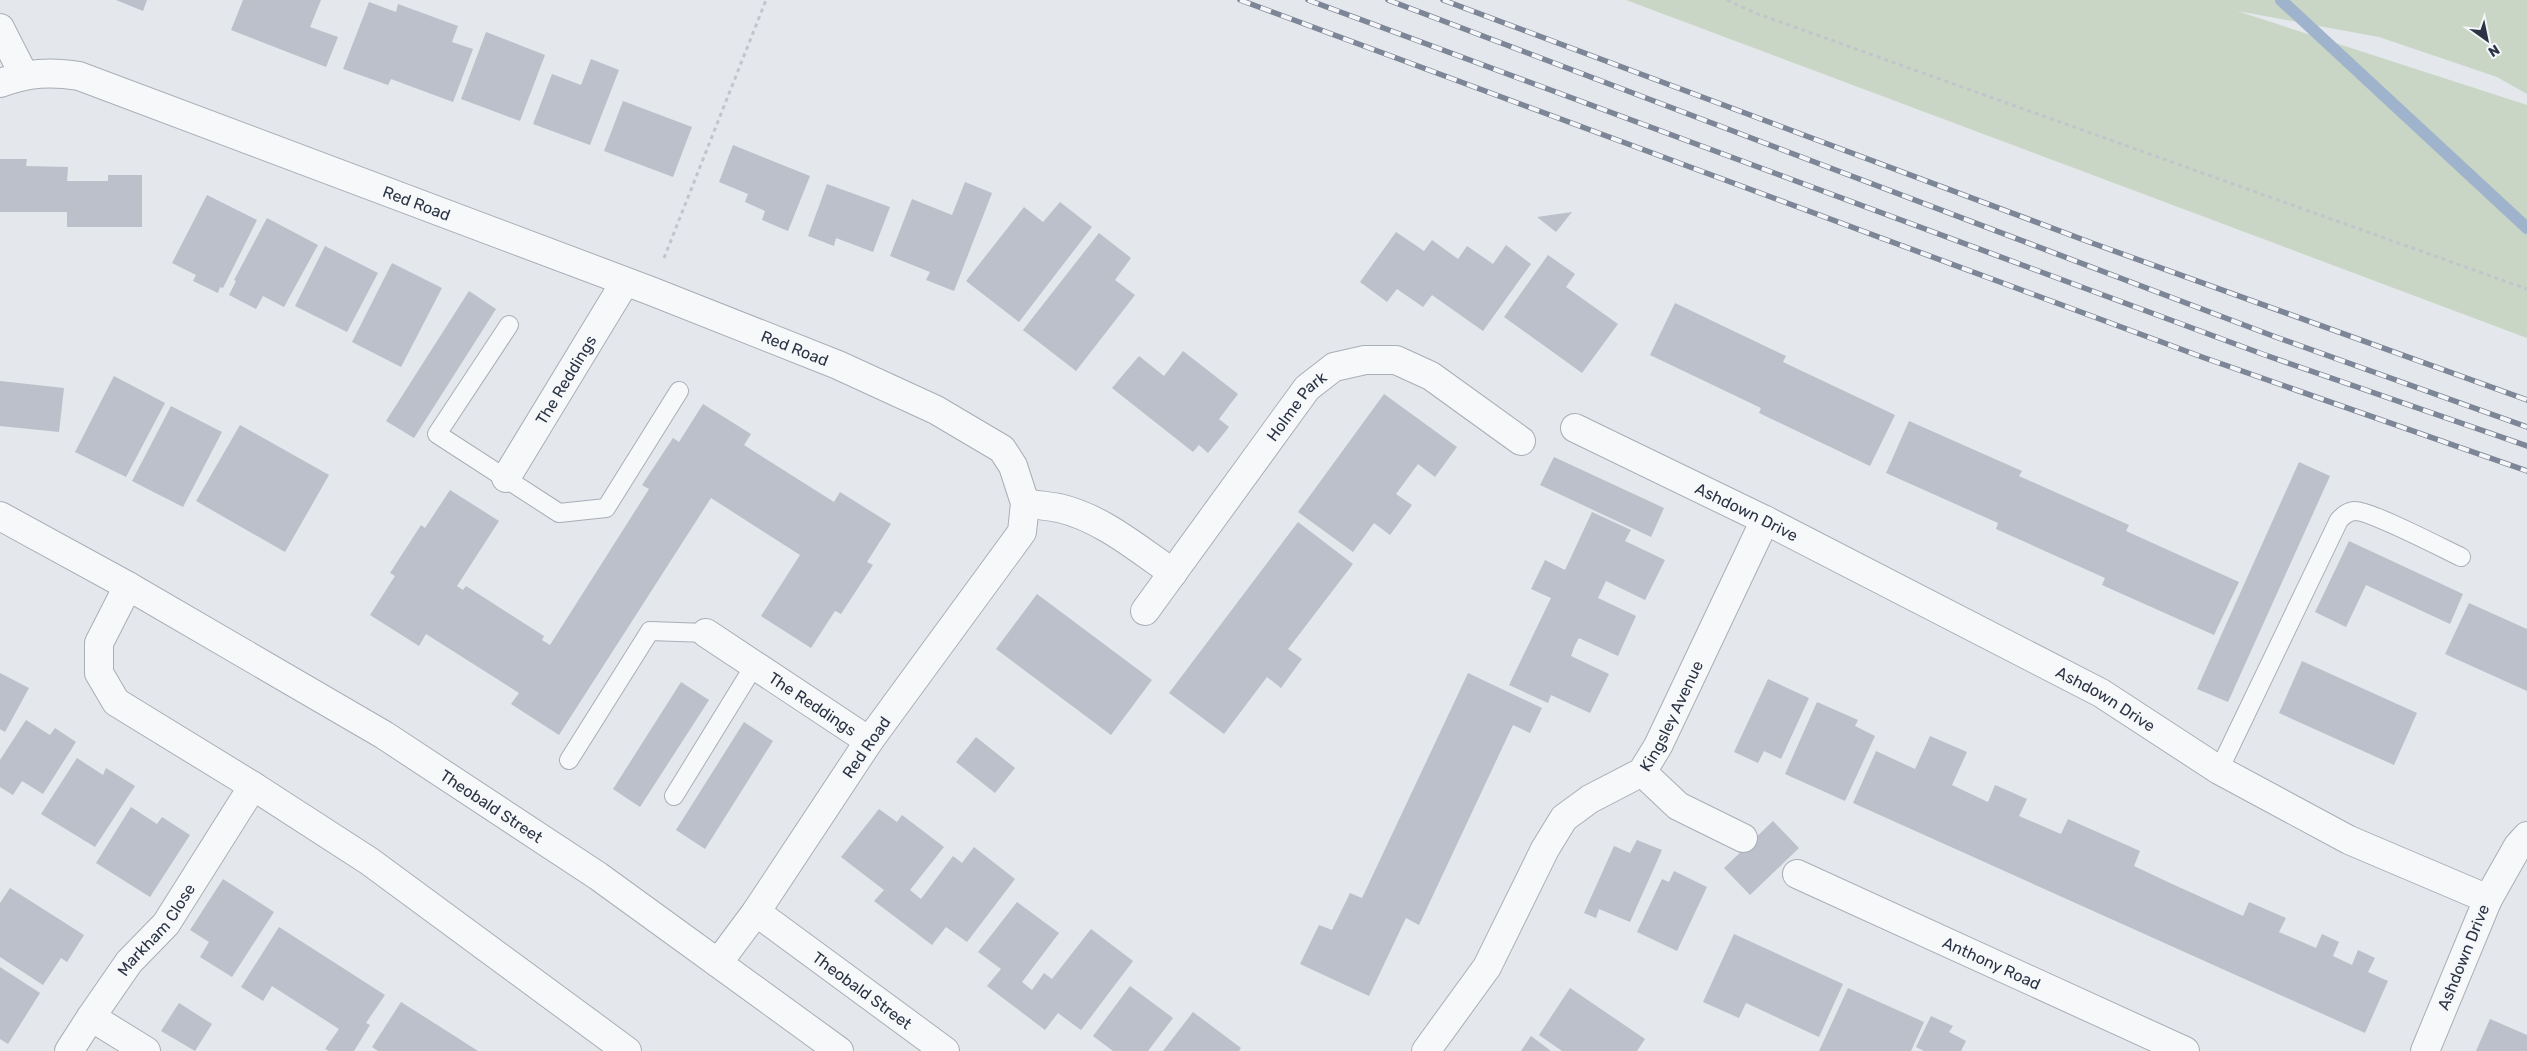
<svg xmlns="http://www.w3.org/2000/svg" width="2527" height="1051" font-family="Rubik,sans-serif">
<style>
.green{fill:#c9d6c5}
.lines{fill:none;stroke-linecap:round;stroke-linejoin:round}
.stream{stroke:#9fb4cc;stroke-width:12}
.building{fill:#bbc0ca}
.service-casing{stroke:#a9aeb7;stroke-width:20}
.minor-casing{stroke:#a9aeb7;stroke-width:30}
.tertiary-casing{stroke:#a9aeb7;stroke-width:30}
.path{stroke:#c2c5cb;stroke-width:3;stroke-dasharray:4 4;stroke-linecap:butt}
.service{stroke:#f7f8fa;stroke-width:18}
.minor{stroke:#f7f8fa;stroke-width:28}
.tertiary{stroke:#f7f8fa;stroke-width:28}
.rail-casing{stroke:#7d8696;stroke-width:5.5}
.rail{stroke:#f4f6f9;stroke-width:4;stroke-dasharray:11;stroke-linecap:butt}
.labels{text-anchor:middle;stroke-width:4;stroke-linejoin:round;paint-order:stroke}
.street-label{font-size:16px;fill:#2b3445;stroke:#f4f6f9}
</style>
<rect width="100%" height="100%" fill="#e4e7ec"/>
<path class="green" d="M1626 0H2527V94L2497 77 2379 37 2237 11 2527 105V338Z"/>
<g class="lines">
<path class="stream" d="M2281 0 2527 228"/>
</g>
<g class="building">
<path d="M116 0H147L143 11Z"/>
<path d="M243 0H321L310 27 338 37 326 67 231 30Z"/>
<path d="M369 2 396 12 398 4 458 26 452 42 473 49 453 102 391 79 388 85 343 69Z"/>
<path d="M486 32 545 55 520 121 461 99Z"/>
<path d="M591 59 619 70 590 145 533 124 552 74 581 85Z"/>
<path d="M623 101 692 127 673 177 604 151Z"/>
<path d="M733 145 810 176 788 231 762 220 765 211 745 202 748 194 719 182Z"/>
<path d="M0 159H27L26 166 68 167 67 181H108V175H142V227H67V212H0Z"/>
<path d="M965 182 992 193 954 291 926 280 930 272 890 256 912 199 952 215Z"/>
<path d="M827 184 890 207 873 252 836 238 834 246 808 236Z"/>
<path d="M207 195 257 220 223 288 220 287 218 293 193 281 196 275 172 263Z"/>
<path d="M1060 202 1092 227 1019 322 966 281 1024 207 1043 222Z"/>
<path d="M1572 212 1556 232 1537 217Z"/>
<path d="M267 218 318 245 284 307 263 296 256 309 229 295 236 281 234 280Z"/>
<path d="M1396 232 1424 251 1432 240 1458 259 1467 246 1493 264 1506 245 1531 264 1483 331 1432 295 1423 307 1397 289 1387 302 1360 282Z"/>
<path d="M1099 233 1131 258 1115 280 1135 295 1076 371 1023 330Z"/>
<path d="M325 246 378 273 347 332 295 306Z"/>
<path d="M1548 255 1575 274 1566 287 1618 324 1582 373 1504 317Z"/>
<path d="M392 263 442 288 401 367 352 342Z"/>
<path d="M469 291 496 309 414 438 386 421Z"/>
<path d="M1675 303 1786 356 1783 362 1895 415 1870 466 1759 413 1761 408 1650 355Z"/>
<path d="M1183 351 1238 394 1219 419 1229 427 1208 453 1199 445 1193 452 1112 388 1139 356 1164 376Z"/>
<path d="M114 376 165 403 126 477 75 452Z"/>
<path d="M0 381 64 388 59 432 0 426Z"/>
<path d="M1384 394 1457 447 1435 477 1418 464 1396 494 1412 505 1390 535 1374 523 1353 552 1298 512Z"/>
<path d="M703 404 751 434 744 445 834 502 840 492 891 524 867 562 873 565 841 614 835 611 811 648 761 616 800 555 711 498 559 735 511 704 519 693 426 634 419 646 370 615 395 576 390 573 421 525 425 528 450 490 499 521 457 586 463 590 466 586 544 636 542 640 550 645 649 489 642 485 673 438 679 442Z"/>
<path d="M171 406 222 432 183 507 132 481Z"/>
<path d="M1909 421 2022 471 2019 476 2129 525 2126 531 2239 582 2214 635 2102 585 2105 578 1996 529 1998 523 1886 473Z"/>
<path d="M240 425 329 475 285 552 196 501Z"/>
<path d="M1554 457 1664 508 1651 537 1540 485Z"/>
<path d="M2299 462 2330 476 2228 702 2197 689Z"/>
<path d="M1592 512 1631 530 1625 541 1665 560 1645 600 1606 581 1598 598 1636 616 1618 656 1579 638 1575 645 1571 656 1609 674 1590 713 1551 695 1548 703 1509 685 1551 598 1531 589 1545 560 1565 570Z"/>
<path d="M1298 522 1353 564 1288 649 1302 659 1281 688 1267 677 1224 734 1169 693Z"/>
<path d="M2349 541 2463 594 2450 624 2366 585 2346 627 2315 612Z"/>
<path d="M1037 594 1152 680 1111 735 996 649Z"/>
<path d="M2469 603 2527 629V691L2445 654Z"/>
<path d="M2302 661 2417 713 2394 765 2279 713Z"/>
<path d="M0 673 29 688 5 732 0 729Z"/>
<path d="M1468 673 1542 708 1530 733 1513 725 1419 925 1406 918 1369 996 1300 964 1319 925 1332 930 1350 893 1362 898Z"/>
<path d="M1768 679 1809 698 1781 759 1764 751 1758 763 1734 752Z"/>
<path d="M681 682 709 700 640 807 613 789Z"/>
<path d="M1817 702 1858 720 1855 726 1875 736 1845 801 1785 774Z"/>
<path d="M26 720 50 735 55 728 76 742 43 794 22 781 13 795 0 787V760Z"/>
<path d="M744 722 773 741 705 849 676 830Z"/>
<path d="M1930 736 1967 752 1952 785 1988 802 1995 785 2027 799 2019 816 2061 834 2068 819 2140 851 2134 866 2170 883 2243 916 2249 902 2286 918 2279 932 2316 948 2322 934 2339 942 2333 956 2352 965 2358 950 2375 958 2368 972 2388 981 2365 1033 1853 803 1876 751 1915 769Z"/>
<path d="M976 737 1015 768 995 793 956 762Z"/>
<path d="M77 758 103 775 106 768 135 786 95 847 41 814Z"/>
<path d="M131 807 157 824 162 817 190 835 150 897 96 863Z"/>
<path d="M879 809 897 822 902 815 944 847 910 890 921 899 953 856 962 863 974 847 1015 879 967 942 946 927 932 945 874 901 884 890 841 857Z"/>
<path d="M1773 821 1799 848 1750 895 1724 868Z"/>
<path d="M1637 840 1662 850 1630 922 1599 909 1596 918 1584 913 1614 846 1630 853Z"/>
<path d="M1674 871 1707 887 1677 951 1637 932 1662 879 1669 882Z"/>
<path d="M223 879 274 912 232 977 200 957 209 942 190 930Z"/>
<path d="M10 888 84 935 67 962 61 958 43 985 0 957V903Z"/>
<path d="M1017 902 1059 933 1022 982 1032 990 1044 973 1052 979 1091 929 1133 961 1081 1030 1058 1013 1045 1030 987 986 1001 969 978 952Z"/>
<path d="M279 927 385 995 366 1023 370 1025 354 1051H329L325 1049 339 1029 272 986 263 1001 241 987Z"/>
<path d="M1734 934 1843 984 1819 1037 1746 1003 1739 1018 1703 1002Z"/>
<path d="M0 967 40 993 8 1044 0 1039Z"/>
<path d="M1130 986 1173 1018 1148 1051H1113L1093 1036Z"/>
<path d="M1570 988 1645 1039 1637 1051H1562L1539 1035Z"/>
<path d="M1848 988 1924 1022 1911 1051H1819Z"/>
<path d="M401 1002 453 1035 478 1051H378L372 1047Z"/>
<path d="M179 1003 212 1024 195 1051 161 1031Z"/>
<path d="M1193 1012 1241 1048 1239 1051H1163Z"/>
<path d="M1931 1016 1953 1026 1949 1032 1966 1041 1961 1051H1924L1916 1047Z"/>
<path d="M2490 1019 2527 1035V1051H2476Z"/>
<path d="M1531 1036 1551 1051H1521Z"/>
</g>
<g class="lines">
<g class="service-casing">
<g id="service">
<path d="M509 325 437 434 559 513 606 508 679 391"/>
<path d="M569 760 650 631 706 633"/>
<path d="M2219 770 2339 520C2343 516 2348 511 2355 511 2371 511 2442 548 2461 557"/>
<path d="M674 796 754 666"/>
</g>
</g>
<g class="minor-casing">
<g id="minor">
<path d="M0 28 24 75"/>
<path id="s1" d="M0 83C29 73 49 71 79 76L651 291 838 365 936 410 1002 449 1013 466 1025 503 1022 532 869 741 756 912 718 963"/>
<path id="s2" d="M1575 428 1765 520 2101 693 2219 770 2349 840 2488 899 2425 1051"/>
<path id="s3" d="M506 478 625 282"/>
<path d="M1025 503C1036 505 1048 506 1059 508 1102 518 1138 549 1173 573"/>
<path d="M128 586 99 643V673L116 702 253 786 369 861 627 1051"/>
<path id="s4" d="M1145 611 1307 388 1334 367 1365 360H1396L1431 376 1521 441"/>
<path id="s5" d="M706 633 869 741"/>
<path d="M1642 772 1678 806 1743 838"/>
<path id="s6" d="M1797 874 2185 1051"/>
<path d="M2488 899 2518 846 2527 836"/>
<path id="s7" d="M756 912 945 1051"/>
<path d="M69 1051 91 1017"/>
<path id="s8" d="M146 1051 91 1017 129 962 166 924 253 786"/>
<path id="s9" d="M1426 1051 1487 967 1545 849 1564 818 1590 799 1642 772 1658 746 1765 520"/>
</g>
</g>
<g class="tertiary-casing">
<g id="tertiary">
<path id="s10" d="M0 516 128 586 384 735 598 876 839 1051"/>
</g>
</g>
<g class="path">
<path d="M1727 0 1758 14 2527 289"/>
<path d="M664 258 766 0"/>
</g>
<use href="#service" class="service"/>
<use href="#minor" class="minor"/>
<use href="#tertiary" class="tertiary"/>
<g class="rail-casing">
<g id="rail">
<path d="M1240 0 2202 357 2527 471"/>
<path d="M1308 0 2265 355 2527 446"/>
<path d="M1388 0 2273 336 2527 427"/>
<path d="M1443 0 2092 243 2527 400"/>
</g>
</g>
<use href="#rail" class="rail"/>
</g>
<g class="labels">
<g class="street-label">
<text dy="6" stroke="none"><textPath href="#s1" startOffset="441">Red Road</textPath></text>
<text dy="6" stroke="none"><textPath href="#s1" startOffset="846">Red Road</textPath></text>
<text dy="6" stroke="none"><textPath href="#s3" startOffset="115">The Reddings</textPath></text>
<text dy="6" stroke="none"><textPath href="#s4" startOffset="255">Holme Park</textPath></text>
<text dy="6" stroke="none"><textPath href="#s2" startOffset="191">Ashdown Drive</textPath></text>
<text dy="6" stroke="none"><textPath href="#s2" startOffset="596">Ashdown Drive</textPath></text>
<text dy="6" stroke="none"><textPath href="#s5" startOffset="128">The Reddings</textPath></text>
<text dy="6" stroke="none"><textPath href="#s9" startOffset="426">Kingsley Avenue</textPath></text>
<text transform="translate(866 747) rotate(-55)" y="6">Red Road</text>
<text dy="6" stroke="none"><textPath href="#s10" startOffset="571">Theobald Street</textPath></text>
<text dy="6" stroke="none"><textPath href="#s8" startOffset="174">Markham Close</textPath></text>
<text transform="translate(2463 957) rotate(-68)" y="6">Ashdown Drive</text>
<text dy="6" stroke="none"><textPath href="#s6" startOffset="214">Anthony Road</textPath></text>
<text dy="6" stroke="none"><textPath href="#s7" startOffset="132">Theobald Street</textPath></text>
</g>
</g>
<g transform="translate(2487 40) rotate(147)" stroke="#f4f6f9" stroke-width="4" paint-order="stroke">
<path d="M0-4L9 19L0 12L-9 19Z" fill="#2b3445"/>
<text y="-8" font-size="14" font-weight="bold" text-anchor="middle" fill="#2b3445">N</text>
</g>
</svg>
